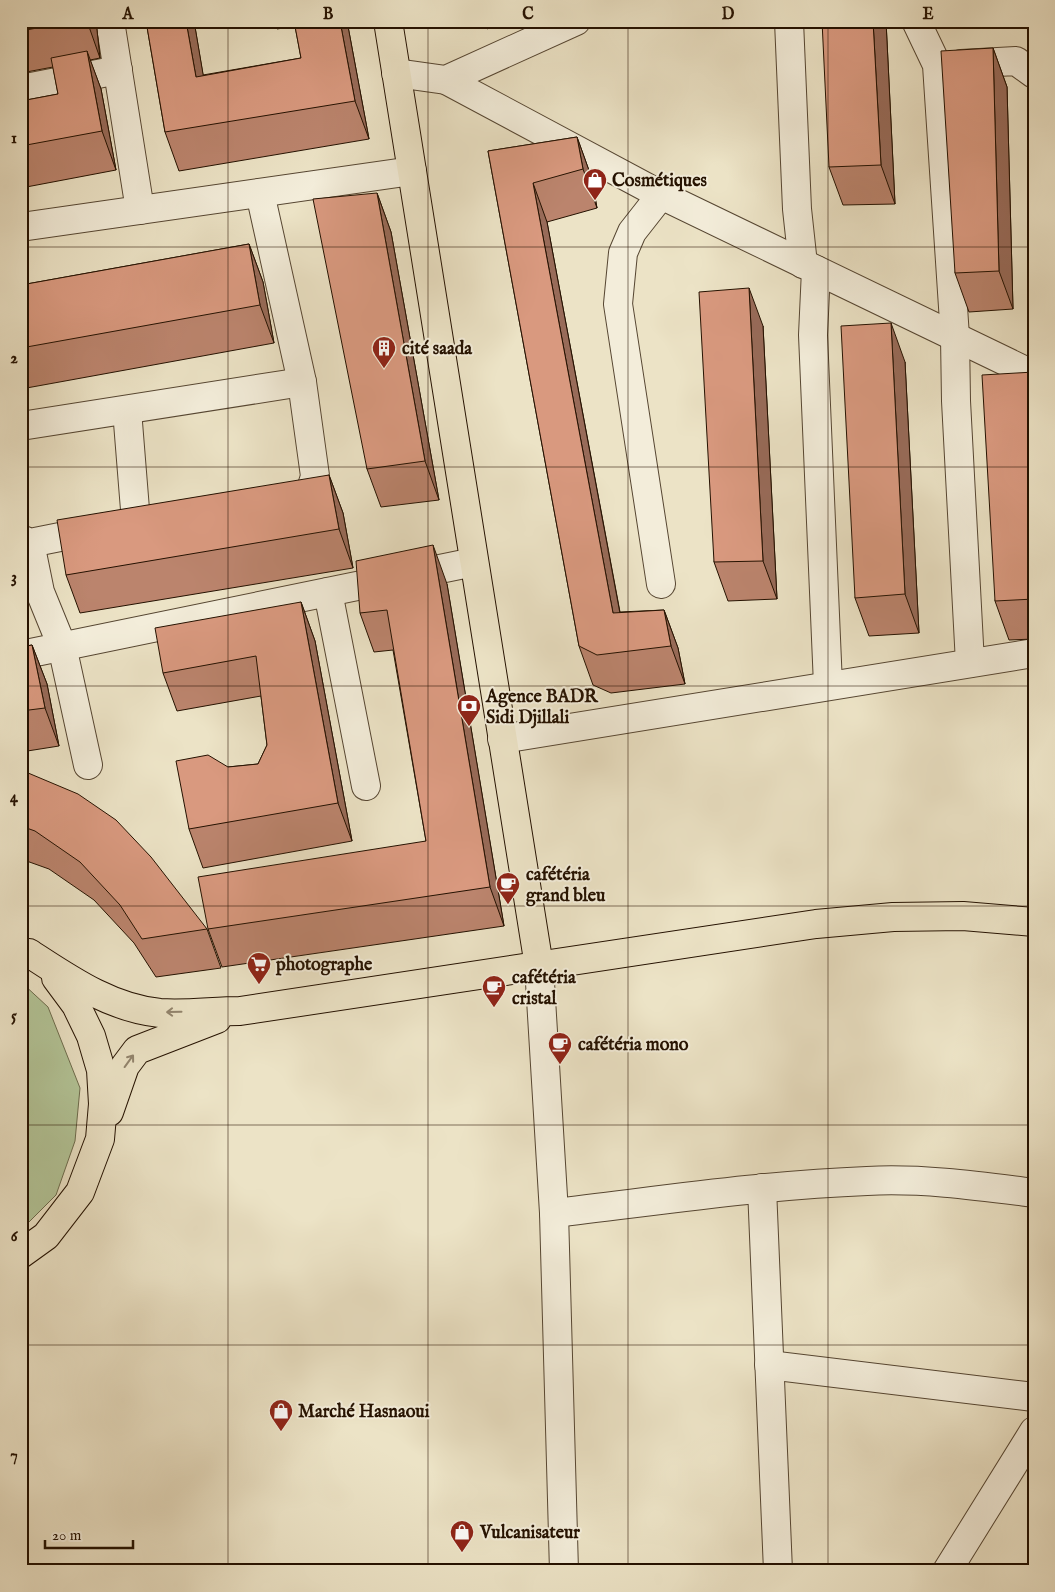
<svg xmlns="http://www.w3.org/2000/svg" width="1055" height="1592" font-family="'IM FELL English',serif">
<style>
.green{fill:#b3c598;stroke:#6c6b4c}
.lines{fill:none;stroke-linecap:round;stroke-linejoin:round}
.minor-casing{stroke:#564632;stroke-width:30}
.major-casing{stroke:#241100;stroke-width:30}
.minor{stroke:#f3edda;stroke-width:28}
.major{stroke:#ece3c6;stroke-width:28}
.wall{fill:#bb846d;stroke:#241100}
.shaded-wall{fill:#986b59;stroke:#241100}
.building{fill:#d9997f;stroke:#241100}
.oneway{stroke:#92846d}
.grid{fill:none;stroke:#241100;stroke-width:1;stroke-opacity:0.55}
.labels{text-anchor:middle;stroke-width:4;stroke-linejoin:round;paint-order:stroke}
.poi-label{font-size:18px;font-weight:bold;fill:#241100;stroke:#f3edda;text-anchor:start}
.neatline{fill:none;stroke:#241100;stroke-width:2}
.grid-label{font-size:16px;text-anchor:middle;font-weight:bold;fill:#241100}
</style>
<rect width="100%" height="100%" fill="#ece3c6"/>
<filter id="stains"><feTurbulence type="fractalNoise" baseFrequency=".004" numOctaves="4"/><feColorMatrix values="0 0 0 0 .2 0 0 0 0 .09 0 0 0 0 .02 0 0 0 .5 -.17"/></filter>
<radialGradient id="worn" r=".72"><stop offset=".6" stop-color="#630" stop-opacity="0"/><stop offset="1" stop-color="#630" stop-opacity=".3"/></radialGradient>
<path class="green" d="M21 982 48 1007 80 1088 75 1141 56 1195 21 1230Z"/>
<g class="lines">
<g class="minor-casing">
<g id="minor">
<path d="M110 21 140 210"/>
<path d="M789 21 797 209 803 264"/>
<path d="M916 21 937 65 955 337 956 401 970 663"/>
<path d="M961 64 1016 61 1034 74"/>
<path d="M396 73 446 80 576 21"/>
<path d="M446 80 661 195 1034 375"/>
<path d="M21 89 118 70"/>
<path d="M260 193 302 382 315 476C311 492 307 500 291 502"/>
<path d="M21 227 412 171"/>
<path d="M816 270 813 335 828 685"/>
<path d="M127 410 136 522"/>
<path d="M21 426 302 382"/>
<path d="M21 539 30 543 95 530"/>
<path d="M30 543 40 592 62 646 88 765"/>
<path d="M661 584 618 304 623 253 632 232 661 195"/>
<path d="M328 592 366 786"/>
<path d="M21 655 474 562"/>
<path d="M502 739 1034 653"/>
<path d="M539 966 554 1213 564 1571"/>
<path d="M762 1188 778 1571"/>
<path d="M554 1213C658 1201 762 1185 867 1181 922 1178 979 1186 1034 1193"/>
<path d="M769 1365 1034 1397"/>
<path d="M947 1571 1034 1431"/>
</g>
</g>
<g class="major-casing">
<g id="major">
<path d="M388 21 539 966"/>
<path d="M29 953C69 979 110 1008 160 1013 186 1015 214 1011 240 1011L816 924 893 917 963 916 1034 922"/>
<path d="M109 1112 125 1066 137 1050 217 1019"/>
<path d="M21 1254 46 1236 80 1192 100 1139 103 1104 101 1070 91 1036 76 1005 56 978"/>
</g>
</g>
<use href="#minor" class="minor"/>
<use href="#major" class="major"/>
</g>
<g class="wall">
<path d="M21 21H96L100 58 90 60 101 89 116 170 21 188V101L58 94 53 67 21 73Z"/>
<path d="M146 21H194L203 75 301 58 295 26 277 29 275 21H347L369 139 179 171 165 132Z"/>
<path d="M484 21H502L487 29Z"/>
<path d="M886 21 895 204 843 205 829 167Z"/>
<path d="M993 48 1007 87 1013 309 969 312 955 273Z"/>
<path d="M577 137 591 176 597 208 547 222 620 612 664 610 678 648 685 684 611 693 593 685 579 646 488 151Z"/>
<path d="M377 193 391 232 439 500 381 507 367 469Z"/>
<path d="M249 244 263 282 274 343 21 389V285Z"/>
<path d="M763 326 777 599 728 601 714 562Z"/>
<path d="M905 362 919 633 869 636 855 598Z"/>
<path d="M1034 372V639L1009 640 995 601Z"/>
<path d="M329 475 343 513 353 568 80 613 66 575Z"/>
<path d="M447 584 504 926 222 967 208 929 426 841 393 650 374 652 360 613Z"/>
<path d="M301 602 315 641 352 841 203 868 189 829 228 767 258 764 267 745 261 696 177 711 163 673Z"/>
<path d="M32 645 47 684 59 746 21 752V647Z"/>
<path d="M21 770 207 929 221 968 156 977 134 943 94 900 49 869 21 859Z"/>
</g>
<g class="shaded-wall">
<path d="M87 21H96L100 58Z"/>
<path d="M186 21H194L210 115 196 77Z"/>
<path d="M340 21H347L369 139 355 101Z"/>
<path d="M873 21H886L895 204 881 165Z"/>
<path d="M993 48 1007 87 1013 309 999 271Z"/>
<path d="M87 51 101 89 116 170 102 131Z"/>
<path d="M577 137 591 176 597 208 583 169Z"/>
<path d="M533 183 547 222 627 651 613 613Z"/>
<path d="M377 193 391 232 439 500 425 461Z"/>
<path d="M249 244 263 282 274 343 260 305Z"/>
<path d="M749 288 763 326 777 599 763 561Z"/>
<path d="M891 323 905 362 919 633 905 594Z"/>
<path d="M329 475 343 513 353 568 339 529Z"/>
<path d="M433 545 447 584 504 926 490 887Z"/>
<path d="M301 602 315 641 352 841 338 803Z"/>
<path d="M664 610 678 648 685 684 671 646Z"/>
<path d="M32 645 47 684 59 746 45 708Z"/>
</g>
<g class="building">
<path d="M21 21H74L21 31Z"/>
<path d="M146 21H186L196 77 301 58 294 21H340L355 101 165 132Z"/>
<path d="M822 21H873L881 165 829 167Z"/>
<path d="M993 48 999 271 955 273 941 51Z"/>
<path d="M87 51 102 131 21 146V101L58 94 51 58Z"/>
<path d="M577 137 583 169 533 183 613 613 664 610 671 646 597 655 579 646 488 151Z"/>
<path d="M377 193 425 461 367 469 313 199Z"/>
<path d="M249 244 260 305 21 348V285Z"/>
<path d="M749 288 763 561 714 562 699 292Z"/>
<path d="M891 323 905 594 855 598 841 326Z"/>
<path d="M1034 372V599L995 601 982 375Z"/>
<path d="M329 475 339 529 66 575 57 520Z"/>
<path d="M433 545 490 887 208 929 198 877 426 841 387 610 360 613 356 561Z"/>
<path d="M301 602 338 803 189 829 176 761 208 755 228 767 258 764 267 745 256 656 163 673 155 628Z"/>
<path d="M32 645 45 708 21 711V647Z"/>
<path d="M21 770 78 794 116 820 151 857 207 929 142 939 120 905 80 862 35 831 21 826Z"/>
</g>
<defs><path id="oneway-shaft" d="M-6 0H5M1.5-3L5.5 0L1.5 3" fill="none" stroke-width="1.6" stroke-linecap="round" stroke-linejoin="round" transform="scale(1.25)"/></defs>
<g class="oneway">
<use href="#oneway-shaft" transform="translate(174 1012) rotate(179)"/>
<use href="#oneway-shaft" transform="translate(129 1061) rotate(-54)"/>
</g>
<path class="grid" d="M228 21V1571M428 21V1571M628 21V1571M828 21V1571M21 247H1034M21 467H1034M21 686H1034M21 906H1034M21 1125H1034M21 1345H1034"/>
<defs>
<g id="shop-pin" transform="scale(1.25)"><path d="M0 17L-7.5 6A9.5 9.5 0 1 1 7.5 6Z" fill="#8f2418" stroke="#f3edda"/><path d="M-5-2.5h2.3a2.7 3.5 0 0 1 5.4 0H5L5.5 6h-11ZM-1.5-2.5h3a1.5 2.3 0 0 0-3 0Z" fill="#fff"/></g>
<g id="building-pin" transform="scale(1.25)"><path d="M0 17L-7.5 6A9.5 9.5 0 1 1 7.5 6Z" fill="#8f2418" stroke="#f3edda"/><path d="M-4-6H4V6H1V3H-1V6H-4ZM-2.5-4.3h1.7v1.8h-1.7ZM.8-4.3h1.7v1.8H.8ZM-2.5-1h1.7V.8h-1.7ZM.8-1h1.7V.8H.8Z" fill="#fff"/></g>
<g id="bank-pin" transform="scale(1.25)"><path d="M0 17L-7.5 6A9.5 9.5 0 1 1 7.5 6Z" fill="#8f2418" stroke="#f3edda"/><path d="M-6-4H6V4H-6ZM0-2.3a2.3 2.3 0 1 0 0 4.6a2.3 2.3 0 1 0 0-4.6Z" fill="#fff"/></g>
<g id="cafe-pin" transform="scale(1.25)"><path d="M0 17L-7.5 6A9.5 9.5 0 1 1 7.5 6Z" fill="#8f2418" stroke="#f3edda"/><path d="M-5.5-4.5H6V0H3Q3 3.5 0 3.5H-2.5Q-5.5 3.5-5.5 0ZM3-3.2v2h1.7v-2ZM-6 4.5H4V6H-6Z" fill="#fff"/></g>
<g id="supermarket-pin" transform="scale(1.25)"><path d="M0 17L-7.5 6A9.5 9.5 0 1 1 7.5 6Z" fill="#8f2418" stroke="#f3edda"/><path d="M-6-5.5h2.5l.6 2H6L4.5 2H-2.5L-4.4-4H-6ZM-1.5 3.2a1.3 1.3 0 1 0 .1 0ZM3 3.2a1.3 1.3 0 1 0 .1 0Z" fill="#fff"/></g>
</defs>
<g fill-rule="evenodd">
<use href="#shop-pin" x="595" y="180"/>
<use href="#building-pin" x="384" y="348"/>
<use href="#bank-pin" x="469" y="706"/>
<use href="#cafe-pin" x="508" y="884"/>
<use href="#supermarket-pin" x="259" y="964"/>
<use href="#cafe-pin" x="494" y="987"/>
<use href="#cafe-pin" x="560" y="1044"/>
<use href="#shop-pin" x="281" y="1411"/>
<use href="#shop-pin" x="462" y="1532"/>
</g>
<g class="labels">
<g class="poi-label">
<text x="612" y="186">Cosmétiques</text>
<text x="402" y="354">cité saada</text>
<text x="486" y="702">Agence BADR<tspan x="486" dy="21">Sidi Djillali</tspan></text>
<text x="526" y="880">cafétéria<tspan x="526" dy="21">grand bleu</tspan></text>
<text x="276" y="970">photographe</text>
<text x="512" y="983">cafétéria<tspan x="512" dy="21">cristal</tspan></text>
<text x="578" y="1050">cafétéria mono</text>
<text x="298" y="1417">Marché Hasnaoui</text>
<text x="480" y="1538">Vulcanisateur</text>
</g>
</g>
<rect width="1055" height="1592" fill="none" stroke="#ece3c6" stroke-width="55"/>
<path d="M45 1540v8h88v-8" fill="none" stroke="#241100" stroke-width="2.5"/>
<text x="52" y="1540" font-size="15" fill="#241100" stroke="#f3edda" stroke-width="4" paint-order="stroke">20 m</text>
<rect x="28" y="28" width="1000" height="1536" class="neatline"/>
<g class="grid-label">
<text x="128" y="19">A</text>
<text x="328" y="19">B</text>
<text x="528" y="19">C</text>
<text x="728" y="19">D</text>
<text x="928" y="19">E</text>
<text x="14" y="143">1</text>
<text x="14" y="363">2</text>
<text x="14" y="582">3</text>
<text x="14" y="802">4</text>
<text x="14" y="1021">5</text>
<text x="14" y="1241">6</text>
<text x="14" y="1460">7</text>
</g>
<rect width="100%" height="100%" filter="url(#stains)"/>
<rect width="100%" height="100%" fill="url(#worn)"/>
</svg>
